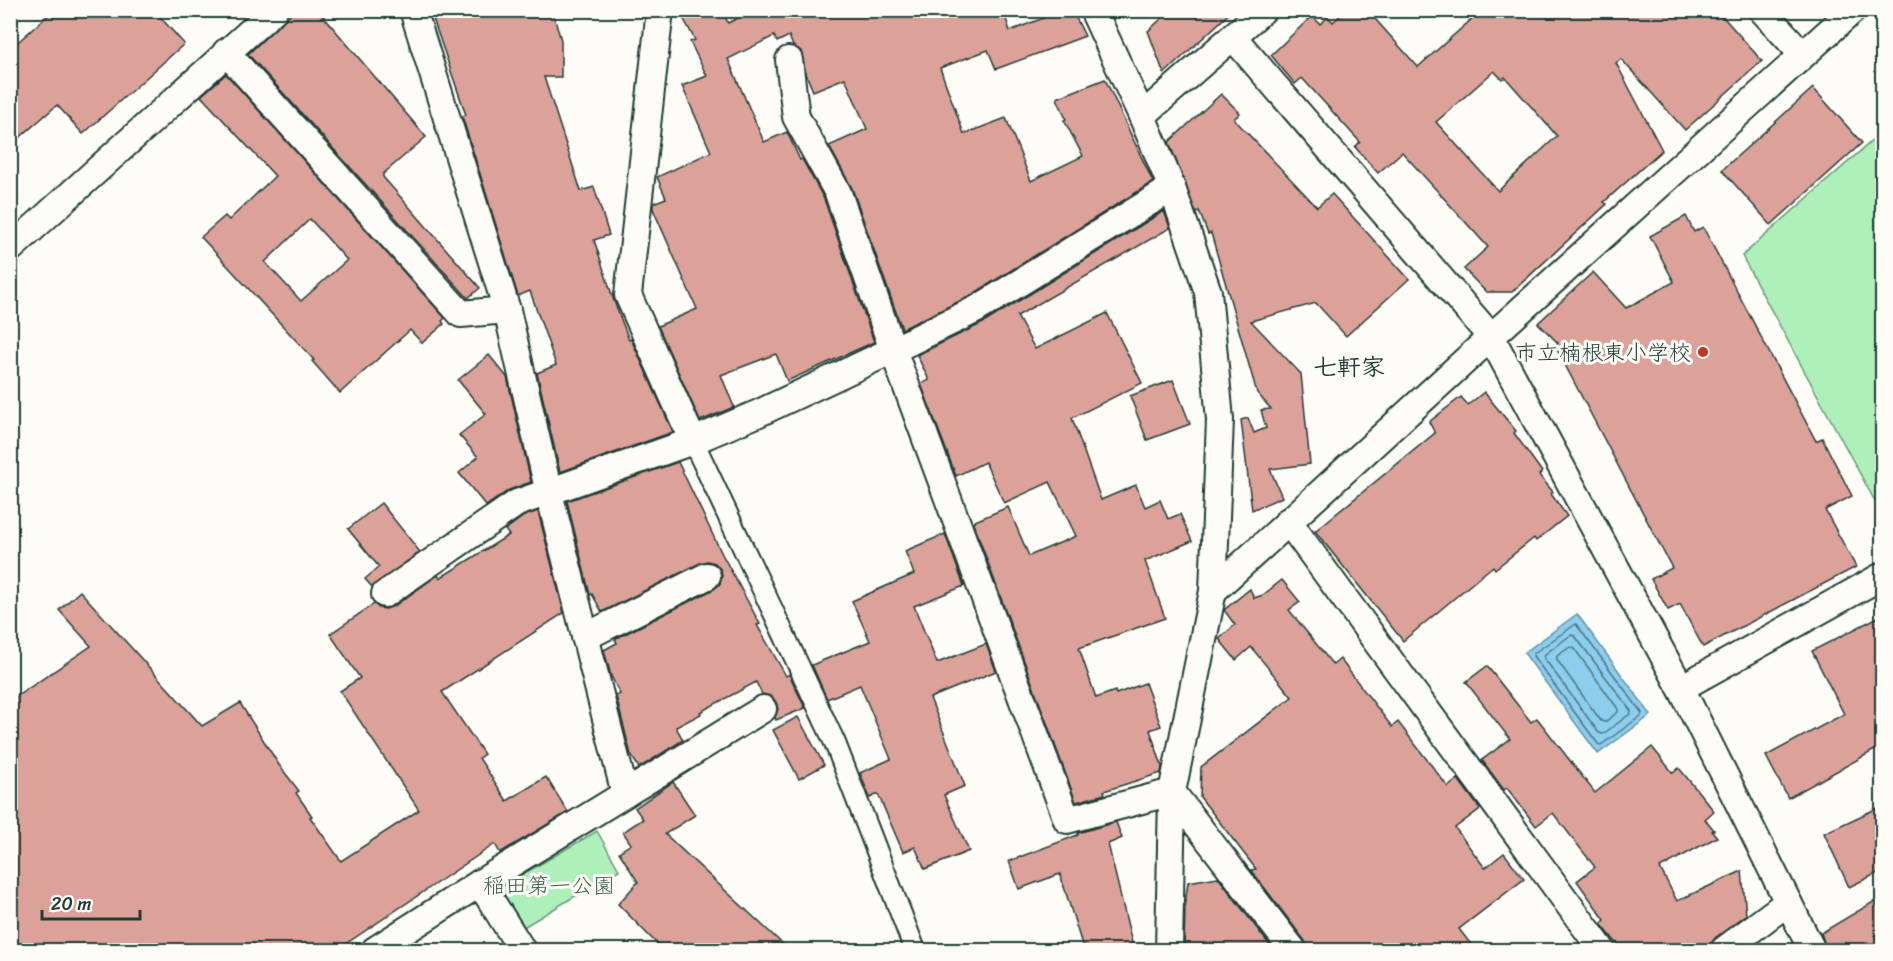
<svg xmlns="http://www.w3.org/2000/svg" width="1893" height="961" font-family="Sriracha,'Klee One',sans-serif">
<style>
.green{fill:#aef0b9;stroke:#669676;stroke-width:1.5}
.water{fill:#8dcdee;stroke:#6193a4;stroke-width:1.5}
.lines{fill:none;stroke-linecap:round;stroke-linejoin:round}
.shore{stroke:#4b777e;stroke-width:1.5}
.building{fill:#dca299;stroke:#1f3d34;stroke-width:1.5;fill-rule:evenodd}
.pedestrian-casing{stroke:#1f3d34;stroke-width:24}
.minor-casing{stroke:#1f3d34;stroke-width:30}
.pedestrian{stroke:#fdfcf7;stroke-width:20}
.minor{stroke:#fdfcf7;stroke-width:26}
.poi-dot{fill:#c8321e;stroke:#fdfcf7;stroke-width:2}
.labels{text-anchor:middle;stroke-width:6;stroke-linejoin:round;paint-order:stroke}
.poi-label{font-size:22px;fill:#1f3d34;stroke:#fdfcf7;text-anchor:end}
.park-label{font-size:22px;fill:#3c614f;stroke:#fdfcf7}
.neighbourhood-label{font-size:24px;font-weight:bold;fill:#1f3d34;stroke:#fdfcf7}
</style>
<rect width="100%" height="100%" fill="#fdfcf7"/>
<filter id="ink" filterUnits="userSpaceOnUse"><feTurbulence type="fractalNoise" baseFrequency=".0167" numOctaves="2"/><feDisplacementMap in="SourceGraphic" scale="12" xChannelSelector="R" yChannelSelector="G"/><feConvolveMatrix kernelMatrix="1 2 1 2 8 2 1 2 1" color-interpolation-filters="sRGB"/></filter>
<g filter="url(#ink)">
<g class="green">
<path d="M1882 132V504L1878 507 1742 256Z"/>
<path d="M597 831 619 870 522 928 498 889Z"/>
</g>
<path class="water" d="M1577 614 1651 715 1598 754 1524 653Z"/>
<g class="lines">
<g class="shore">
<path d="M1576 624 1642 713 1641 716 1601 745 1598 744 1533 656 1534 653Z"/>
<path d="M1571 635 1575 636 1631 711 1630 714 1603 734 1599 733 1544 658 1545 654Z"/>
<path d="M1570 647 1574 648 1618 709V712L1605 722 1601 721 1557 660V656Z"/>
</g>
</g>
<g class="building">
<path d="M54 10H154L184 44 83 134 57 105 10 146V49Z"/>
<path d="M295 10H318L426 137 383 174V177L480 288 468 298 248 54Z"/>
<path d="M430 10H552L561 40V77H544L581 191 594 187 609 235 594 240 614 301 629 340 631 339 673 432 560 472 537 373 556 365 530 291 518 296 462 116 466 115Z"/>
<path d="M679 10H722L728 23 754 10H912L915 18 936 10H1003L1010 31 1064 10H1072L1085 36 996 69 988 50 940 68 964 134 1006 118 1031 181 1083 156 1064 120 1066 119 1057 98 1105 79 1153 182 970 296 902 329 852 188 829 146 867 129 845 78 813 91 806 74 801 51 793 46 789 36 777 42 774 36 728 59 764 142 787 132 800 160 802 159 824 199 874 342 787 381 776 354 721 375 734 407 700 421 658 326 697 309 653 209V203L666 198 657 177 711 152 682 86 707 76 690 42 695 40Z"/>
<path d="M1171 10H1233L1164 74 1148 31Z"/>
<path d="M1346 10H1367L1418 67 1482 10H1717L1762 61 1685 130 1621 59 1616 63 1662 150 1604 202 1607 204 1512 292H1486L1464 269 1488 247 1402 152 1378 173 1355 147 1360 142 1302 78 1295 84 1271 55 1312 16 1320 24 1328 17 1333 22ZM1494 71 1502 79 1505 77 1557 136 1498 191 1436 122Z"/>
<path d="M226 74 445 318 442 321 444 324 422 343 410 330 340 393 312 361 314 360 201 237 225 216 229 220 275 176 201 96ZM310 219 347 260 301 301 265 262Z"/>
<path d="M1813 88 1862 143 1771 225 1722 170Z"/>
<path d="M1221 94 1240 113 1234 119 1317 207 1332 194 1409 279 1346 336 1316 303 1251 321 1301 374 1310 464 1270 469 1282 497 1252 510 1241 420 1248 418 1254 433 1266 428 1261 410 1271 409 1257 393 1211 233 1208 234 1199 211 1196 213 1169 142Z"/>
<path d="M1164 211 1170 228 1017 316 1035 349 1107 313 1142 383 1072 418 1101 500 1136 485 1145 507 1160 500 1168 519 1180 514 1192 541 1145 561 1165 618 1079 648 1096 698 1115 691 1116 694 1145 683 1161 726 1150 730 1162 766 1161 773 1104 791 1105 794 1076 802 973 522 1008 507 1029 556 1076 536 1050 482 1004 503 985 462 956 476 921 384 929 380 917 355 985 322Z"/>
<path d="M1686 216 1694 232 1703 227 1816 441 1822 438 1852 496 1825 510 1856 567 1703 647 1680 604 1668 610 1651 579 1672 568 1555 346 1558 343 1538 323 1593 272 1626 308 1674 282 1650 236Z"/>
<path d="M489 355 507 377 531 482 509 490 486 506 459 473 478 457 459 435 486 414 458 380Z"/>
<path d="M1173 380 1190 424 1147 440 1130 396Z"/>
<path d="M1484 392 1516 431 1514 433 1542 472 1539 475 1553 492 1551 494 1567 516 1536 541 1534 538 1495 569 1493 566 1403 641 1315 531 1435 433 1429 422 1461 397 1468 405Z"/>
<path d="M678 462 722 554 760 624 757 625 786 676 789 674 805 708 776 720 775 717 778 709 776 702 771 696 762 694 756 682 700 712 701 714 676 727 683 740 639 768 631 755 616 696 620 694 611 676 604 650 617 643 615 639 714 589 720 584 722 576 721 570 715 563 707 561 700 563 602 612 592 594 590 595 567 501Z"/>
<path d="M381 503 420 552 372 587 365 579 379 567 348 529Z"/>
<path d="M538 511 564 613 442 692 484 754 479 758 507 801 546 777 568 812 500 853 495 844 335 951H10V701L91 646 59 610 80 591 202 726 240 703 279 765 299 791 296 793 312 816 310 817 341 861 419 810 340 691 360 678 330 634 374 604 379 608 386 609 394 606 438 575 440 578 509 535 505 530 524 516Z"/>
<path d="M945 534 964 586 914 606 937 663 986 644 996 671 930 698 965 786 944 795 969 851 925 869 915 847 903 852 878 794 870 798 860 773 891 759 860 685 827 699 812 665 870 641 852 601 914 574 905 551Z"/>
<path d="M1282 580 1300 602 1289 610 1333 665 1340 659 1392 727 1398 722 1448 787 1458 779 1480 809 1455 828 1485 868 1504 853 1524 879 1459 929 1476 951H1308L1305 941 1251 870 1256 869 1200 797 1201 767 1292 697 1251 647 1236 660 1219 639 1235 625 1224 610 1250 589 1254 598 1263 595Z"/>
<path d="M1882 615V746L1788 798 1766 756 1844 714 1812 651Z"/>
<path d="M1487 666 1531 722 1537 718 1595 793 1652 747 1673 773 1679 768 1714 811 1705 819 1714 830 1712 831 1717 837 1660 868 1677 901 1742 871 1746 915 1715 938 1711 944 1709 951H1623L1602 925 1601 924 1605 920 1577 881 1595 867 1553 813 1536 826 1507 788 1504 790 1482 760 1510 739 1466 682Z"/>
<path d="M798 717 824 765 799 779 773 730Z"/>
<path d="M673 782 695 815 665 834 790 951H664L618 904 638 882 619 852 631 844 623 832 643 819 635 808Z"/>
<path d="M1882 806V871L1849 887 1824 833Z"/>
<path d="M1116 822 1122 838 1108 844 1134 951H1084L1060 874 1019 889 1009 861 1078 835V833Z"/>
<path d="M1218 877 1274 951H1184L1185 903 1188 882Z"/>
<path d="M1875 901 1882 915V951H1827L1821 933Z"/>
</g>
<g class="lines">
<g class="pedestrian-casing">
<path id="pedestrian" d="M693 441 835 743 915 950"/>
</g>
<g class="minor-casing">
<g id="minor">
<path d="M660 10 628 295 693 441"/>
<path d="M1093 10 1142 116 1172 188 1208 292 1220 420 1213 591 1172 792 1169 950"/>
<path d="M1762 10 1803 55"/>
<path d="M1233 37 1491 337 1681 688 1812 950"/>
<path d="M226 52 461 314 507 310"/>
<path d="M789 60 796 117 838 193 893 350 1067 820 1172 792 1293 950"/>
<path d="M1142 116 1263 10"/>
<path d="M10 249 274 10"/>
<path d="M1288 521 1602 950"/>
<path d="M1213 591 1491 337 1853 10"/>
<path d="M385 594 517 503 693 441 759 413 893 350 977 309 1172 188"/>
<path d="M585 637 707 576"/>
<path d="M1681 688 1882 576"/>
<path d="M625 794 763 709"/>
<path d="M480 883 522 950"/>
<path d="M375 950 480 883 625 794 549 493 507 310 413 10"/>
<path d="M1724 950 1788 902"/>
</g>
</g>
<use href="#pedestrian" class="pedestrian"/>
<use href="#minor" class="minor"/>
</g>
</g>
<circle class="poi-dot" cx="1703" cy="352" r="6"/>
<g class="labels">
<g class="poi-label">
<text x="1691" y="360">市立楠根東小学校</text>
</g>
<g class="park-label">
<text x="549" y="893">稲田第一公園</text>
</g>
<g class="neighbourhood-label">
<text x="1349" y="375">七軒家</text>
</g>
</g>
<rect width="1893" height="961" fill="none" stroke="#fdfcf7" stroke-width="36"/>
<rect x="18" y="18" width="1857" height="925" fill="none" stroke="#1f3d34" stroke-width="2" filter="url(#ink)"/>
<path d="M42 910v9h98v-9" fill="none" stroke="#1f3d34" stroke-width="3"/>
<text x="51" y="910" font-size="18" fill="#1f3d34" stroke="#fdfcf7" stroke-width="4.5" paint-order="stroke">20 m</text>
</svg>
